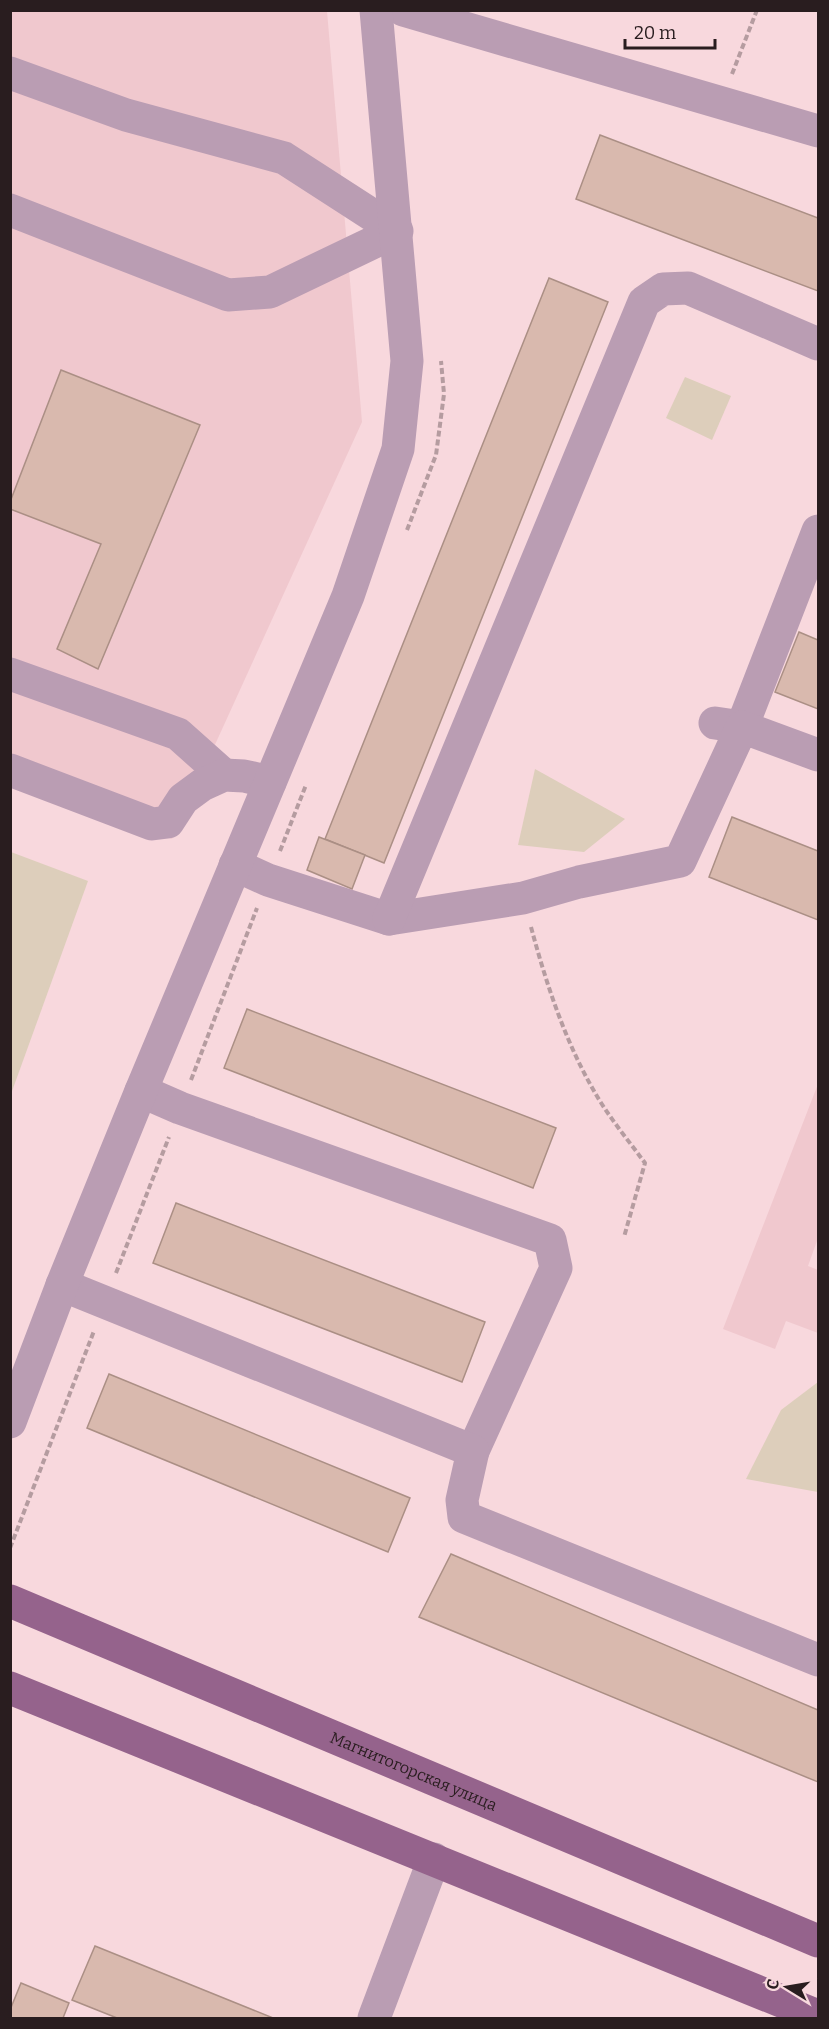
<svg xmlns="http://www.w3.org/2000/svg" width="829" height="2029" font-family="Bitter,serif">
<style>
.built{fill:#f0c8ce}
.green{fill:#ddcebb}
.building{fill:#d9b9ae;stroke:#ab8f85;stroke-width:1.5}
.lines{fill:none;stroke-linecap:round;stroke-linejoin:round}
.path{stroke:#b59ca0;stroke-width:4;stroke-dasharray:6 3;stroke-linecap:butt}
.minor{stroke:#ba9db3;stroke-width:33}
.major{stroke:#95638c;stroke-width:33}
.labels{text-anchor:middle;stroke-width:6;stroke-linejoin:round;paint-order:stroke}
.street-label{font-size:16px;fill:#291d1f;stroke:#f8d8dd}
</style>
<rect width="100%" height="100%" fill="#f8d8dd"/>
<g class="built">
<path d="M10 11H327L362 422 172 839 11 781Z"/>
<path d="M818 1084V1238L808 1266 818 1270V1333L786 1321 775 1349 723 1329Z"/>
</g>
<g class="green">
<path d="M685 377 731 396 712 440 666 418Z"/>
<path d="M535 769 625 819 584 852 518 845Z"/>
<path d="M11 852 88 881 11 1094 10 852Z"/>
<path d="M818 1382V1492L746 1479 781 1410Z"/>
</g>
<g class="building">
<path d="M600 135 818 218V291L576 199Z"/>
<path d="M549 278 608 302 384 863 325 839Z"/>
<path d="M61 370 200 425 98 669 57 649 101 544 10 509V502Z"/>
<path d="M799 632 818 640V709L775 692Z"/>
<path d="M732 817 818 851V920L709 877Z"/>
<path d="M319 837 365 855 352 889 307 870Z"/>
<path d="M247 1009 556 1128 533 1188 224 1068Z"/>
<path d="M176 1203 485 1322 462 1382 153 1263Z"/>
<path d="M109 1374 410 1498 388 1552 87 1428Z"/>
<path d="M451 1554 818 1710V1782L419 1617Z"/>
<path d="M95 1946 273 2018H117L72 2000Z"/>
<path d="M21 1983 69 2003 63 2018H10V2010Z"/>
</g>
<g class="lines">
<g class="path">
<path d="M732 74 757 10"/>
<path d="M407 530 436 455 444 394 441 361"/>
<path d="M280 851 306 785"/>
<path d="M531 927C546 983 565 1041 594 1091 608 1116 628 1140 645 1163L624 1237"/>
<path d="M191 1080 257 908"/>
<path d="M116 1273 169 1137"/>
<path d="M10 1548 94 1331"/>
</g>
<g class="minor">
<path d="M403 10 818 131"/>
<path d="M10 73 126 115 284 158 397 231 270 292 228 295 10 210"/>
<path d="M10 674 178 734 224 775"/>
<path d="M715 723 742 727 818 531"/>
<path d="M10 770 152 824 168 822 183 799 202 785 224 775 244 776 270 782"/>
<path d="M235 865 268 880 389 919 523 898 579 882 680 861 742 727 818 755"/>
<path d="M389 919 644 302 663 289 688 288 818 344"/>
<path d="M141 1091 180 1108 550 1240 556 1268 473 1451"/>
<path d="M62 1285 473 1451 462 1500 464 1517 818 1660"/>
<path d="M10 1422 62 1285 141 1091 348 596 398 449 407 361 376 10"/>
<path d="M374 2018 434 1859"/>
</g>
<g class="major">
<path id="s1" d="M10 1601 818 1941"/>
<path d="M10 1688 818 2016"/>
</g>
</g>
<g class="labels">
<g class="street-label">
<text dy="6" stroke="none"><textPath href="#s1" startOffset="438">Магнитогорская улица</textPath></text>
</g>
</g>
<rect width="829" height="2029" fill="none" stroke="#291d1f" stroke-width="24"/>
<g transform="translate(787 1987) rotate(281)" stroke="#f8d8dd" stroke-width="4.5" paint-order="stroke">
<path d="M0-4.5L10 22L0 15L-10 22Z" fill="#291d1f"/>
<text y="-9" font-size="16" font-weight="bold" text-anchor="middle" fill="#291d1f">С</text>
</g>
<path d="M625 39v9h90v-9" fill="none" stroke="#291d1f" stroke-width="3"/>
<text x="634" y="39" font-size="18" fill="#291d1f" stroke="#f8d8dd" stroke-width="4.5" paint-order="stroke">20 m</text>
</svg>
